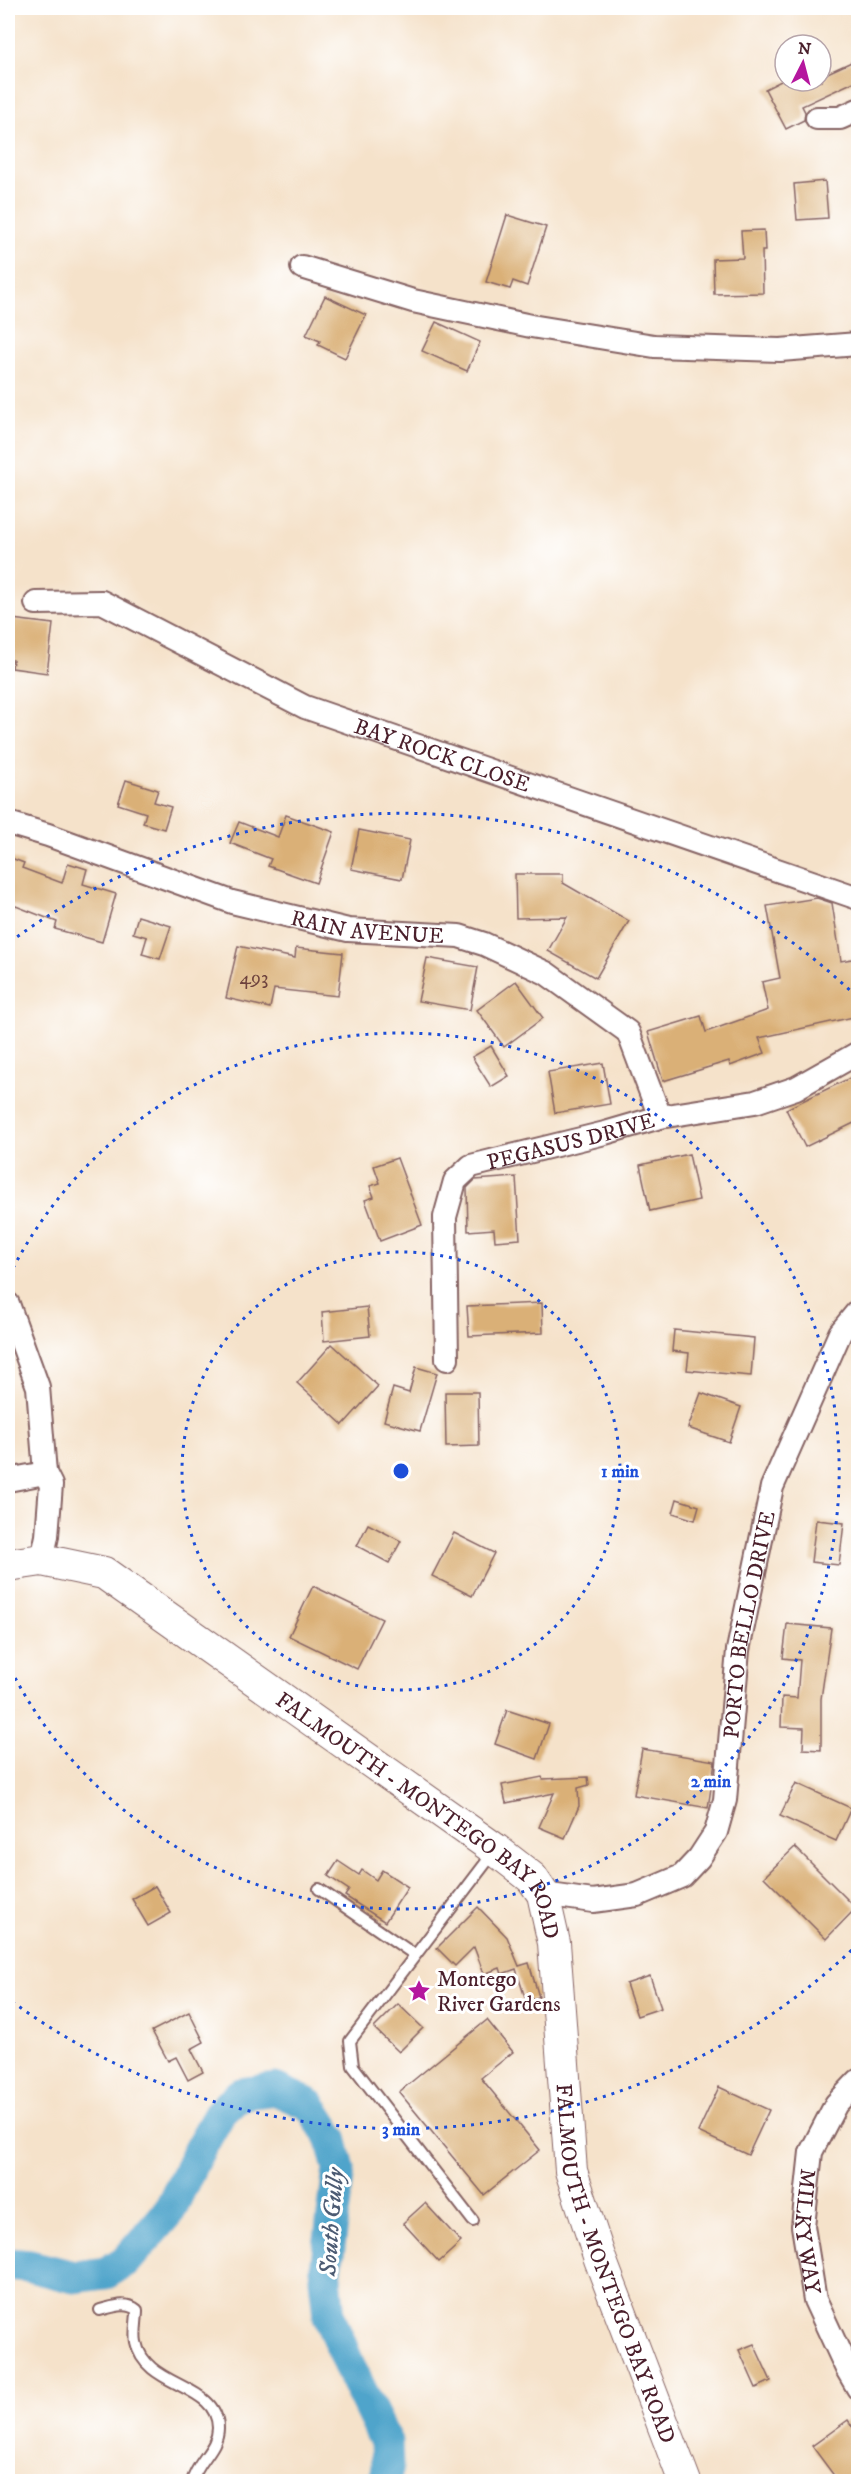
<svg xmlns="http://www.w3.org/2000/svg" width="866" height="2489" font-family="'IM FELL DW Pica',serif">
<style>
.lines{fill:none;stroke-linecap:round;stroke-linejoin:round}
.river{stroke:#4fa4cb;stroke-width:33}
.building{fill:#dab077}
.service-casing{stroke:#866363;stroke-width:14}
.minor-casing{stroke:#866363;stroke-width:26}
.secondary-casing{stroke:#866363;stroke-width:34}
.service{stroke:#fff;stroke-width:10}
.minor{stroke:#fff;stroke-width:22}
.secondary{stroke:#fff;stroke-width:32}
.ring{fill:none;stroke:#1d4ed8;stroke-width:3;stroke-dasharray:3 6}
.labels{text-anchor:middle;stroke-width:6;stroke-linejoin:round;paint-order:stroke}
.number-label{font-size:20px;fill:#6e433e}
.street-label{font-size:22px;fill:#4a1f2b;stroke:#fff}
.poi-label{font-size:22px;fill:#4a1f2b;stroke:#fff;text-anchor:start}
.water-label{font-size:24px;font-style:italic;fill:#4c5b73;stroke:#fff}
.centre{fill:#1d4ed8;stroke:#fff;stroke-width:3}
.ring-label{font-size:18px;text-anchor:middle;font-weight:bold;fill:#1d4ed8;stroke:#fff;stroke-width:6;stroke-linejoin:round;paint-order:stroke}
</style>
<rect width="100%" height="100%" fill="#fff"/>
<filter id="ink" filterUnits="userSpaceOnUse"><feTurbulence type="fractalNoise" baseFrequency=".0167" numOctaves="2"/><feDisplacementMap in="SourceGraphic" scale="12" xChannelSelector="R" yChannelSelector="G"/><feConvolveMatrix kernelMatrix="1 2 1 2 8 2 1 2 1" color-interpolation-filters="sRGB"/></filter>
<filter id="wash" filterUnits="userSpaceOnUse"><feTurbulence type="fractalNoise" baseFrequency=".008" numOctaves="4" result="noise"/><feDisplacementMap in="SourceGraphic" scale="24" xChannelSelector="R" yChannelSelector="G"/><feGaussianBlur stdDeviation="1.35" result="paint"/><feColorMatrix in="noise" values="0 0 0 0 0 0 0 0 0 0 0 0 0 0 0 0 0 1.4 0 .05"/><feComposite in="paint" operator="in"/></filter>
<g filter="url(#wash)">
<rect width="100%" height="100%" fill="#f5e2ca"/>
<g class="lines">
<path class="river" d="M8 2264 30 2266 74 2277 106 2273 127 2260 170 2210 195 2157 220 2113 240 2094 275 2089 310 2105 331 2138 339 2169 325 2278 329 2316 350 2368 386 2442 387 2468 384 2482"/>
</g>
<g id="blocks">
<g class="building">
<path d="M858 59V80L802 106 805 112 804 120 786 129 765 89 781 81H821V76Z"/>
<path d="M825 181 828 218 797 220 794 184Z"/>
<path d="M507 215 546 227 527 286 513 281 510 289 486 282Z"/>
<path d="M764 230 765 251H762L763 293 714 294 713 259 743 258 741 231Z"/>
<path d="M325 296 366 315 345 358 318 345 320 341 306 335Z"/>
<path d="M436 322 480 342 467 371 422 351Z"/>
<path d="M12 619 53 624 47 673 12 668 13 660H8V640H9Z"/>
<path d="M126 780 158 790 154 802 171 807 164 829 143 823 146 813 118 804Z"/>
<path d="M286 815 334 832 316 883 268 866 271 859 230 843 239 822 278 837Z"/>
<path d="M359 830 410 840 402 879 351 869Z"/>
<path d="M11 858 24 863 22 868 62 883 68 863 87 869 83 884 116 894 102 942 55 929 57 922 8 903V862Z"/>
<path d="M515 874H563V883L629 921 596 978 548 951 567 917 516 918Z"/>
<path d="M817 898 832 903 841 961 858 958V1016L759 1038 765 1053 730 1066 729 1061 663 1081 648 1032 701 1016 706 1032 768 1010 762 982 780 978 767 906Z"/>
<path d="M138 916 171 926 160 959 142 954 147 937 133 933Z"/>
<path d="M238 946 295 958 296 948 343 953 338 996 274 989 270 1008 226 998Z"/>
<path d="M427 958 478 967 470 1010 418 1001Z"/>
<path d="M516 981 543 1018 504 1047 477 1010Z"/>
<path d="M491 1046 509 1076 491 1087 472 1057Z"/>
<path d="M603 1063 610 1104 555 1113 548 1072Z"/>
<path d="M858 1074V1121L805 1147 786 1109Z"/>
<path d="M689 1154 699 1200 650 1211 640 1165Z"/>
<path d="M397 1158 422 1225 380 1241 365 1200 374 1197 370 1186 380 1183 374 1166Z"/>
<path d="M516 1177 520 1239 495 1241 494 1229 468 1231 467 1188 475 1180Z"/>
<path d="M542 1303 543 1333 469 1336 467 1306Z"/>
<path d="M367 1307 370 1336 324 1341 322 1312Z"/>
<path d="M674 1330 754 1338 751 1376 687 1370 689 1353 672 1351Z"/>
<path d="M332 1344 378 1386 343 1425 297 1383Z"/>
<path d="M416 1367 437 1373 420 1431 384 1421 393 1388 409 1393Z"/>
<path d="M445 1392H478L479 1446 446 1447Z"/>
<path d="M701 1393 741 1407 729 1442 688 1428Z"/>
<path d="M677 1499 699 1506 695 1520 673 1513Z"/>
<path d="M816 1520 844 1523 839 1565 811 1562Z"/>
<path d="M368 1524 401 1541 389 1563 357 1546Z"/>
<path d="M454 1533 494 1553 472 1596 432 1576Z"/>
<path d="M313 1586 382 1619 357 1669 289 1636Z"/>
<path d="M787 1624 831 1628 821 1699V1750L803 1749 804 1728 781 1727 782 1697 797 1698 800 1660 783 1658Z"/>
<path d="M507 1710 549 1724 537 1759 495 1744Z"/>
<path d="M642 1749 715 1761 708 1808 634 1795Z"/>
<path d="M542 1777 543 1779 588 1777 589 1785 578 1788 579 1806 565 1838 539 1827 554 1793 506 1803 502 1785Z"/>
<path d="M796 1783 851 1808 836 1841 780 1816Z"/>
<path d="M795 1847 856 1908 826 1939 764 1877Z"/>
<path d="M338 1861 359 1875 362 1870 376 1880 382 1870 408 1887 385 1922 345 1896 349 1890 328 1876Z"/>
<path d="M155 1886 171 1913 148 1926 132 1899Z"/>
<path d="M478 1907 507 1937 519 1966 529 1963 539 1997 526 2001 516 1969 502 1974 500 1968 484 1974 474 1947 455 1966 437 1948Z"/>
<path d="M650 1976 661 2008 637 2016 626 1984Z"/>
<path d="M398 2004 423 2028 399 2052 374 2028Z"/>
<path d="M189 2012 204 2042 191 2049 203 2072 188 2080 176 2057 168 2061 152 2031Z"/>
<path d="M487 2020 513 2052 481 2078 540 2150 484 2195 399 2092Z"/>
<path d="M719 2087 769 2110 748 2155 698 2132Z"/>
<path d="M425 2203 461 2242 439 2262 403 2223Z"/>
<path d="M754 2344 771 2381 756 2388 739 2350Z"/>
<path d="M848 2420 858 2435V2481H838L812 2446Z"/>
</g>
</g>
</g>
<g filter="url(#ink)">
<use href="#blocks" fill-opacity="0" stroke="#866363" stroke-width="1.5"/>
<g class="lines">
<g class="service-casing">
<g id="service">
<path d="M319 1889 415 1955"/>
<path d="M473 2221 353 2066 350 2041 494 1852"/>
<path d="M100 2310C113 2307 126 2301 137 2310 137 2320 134 2333 136 2342 145 2389 218 2382 218 2428 218 2449 197 2461 192 2482"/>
</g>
</g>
<g class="minor-casing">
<g id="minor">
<path d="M817 118H840L858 110"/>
<path d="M302 267 413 301 531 326 654 346 780 350 858 344"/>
<path id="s1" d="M36 603 102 602 305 707 858 898"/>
<path id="s2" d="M8 823 48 835 232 902 348 930 459 936 484 944 546 973 628 1032 660 1117"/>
<path d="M8 1304 38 1387 45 1473"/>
<path id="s3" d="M447 1359 445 1217 455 1181 471 1166 605 1133 660 1117 755 1102 796 1088 858 1053"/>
<path d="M8 1480 45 1473 51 1485 47 1536 42 1560"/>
<path id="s4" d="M543 1894 593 1901 637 1895 682 1876 699 1858 716 1832 725 1800 738 1650 772 1487 840 1333 858 1311"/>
<path id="s5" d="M858 2081 836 2104 811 2152 803 2226 815 2300 847 2369 858 2388"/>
</g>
</g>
<g class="secondary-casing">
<g id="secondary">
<path id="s6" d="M8 1565 42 1560 104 1573 496 1850 532 1878 543 1894 554 1943 571 2171 600 2259 685 2482"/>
</g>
</g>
<use href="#service" class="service"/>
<use href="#minor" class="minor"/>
<use href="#secondary" class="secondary"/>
</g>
</g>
<g class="ring">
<circle cx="401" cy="1471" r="219"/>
<path d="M9 1276A438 438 0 1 1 9 1666"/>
<path d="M858 1944A658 658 0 0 1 10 2000M10 942A658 658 0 0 1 858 998"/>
</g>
<defs>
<g id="sight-bare" transform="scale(1.8)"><path d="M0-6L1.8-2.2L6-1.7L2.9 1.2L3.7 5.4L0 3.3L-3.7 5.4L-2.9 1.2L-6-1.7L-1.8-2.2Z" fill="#b5179e" stroke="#fff" stroke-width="2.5" paint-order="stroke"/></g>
</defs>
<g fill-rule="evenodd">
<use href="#sight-bare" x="419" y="1991"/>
</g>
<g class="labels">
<g class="number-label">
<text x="254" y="984">493</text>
</g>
<g class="street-label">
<text dy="8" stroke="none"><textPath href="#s1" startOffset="440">BAY ROCK CLOSE</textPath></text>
<text dy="8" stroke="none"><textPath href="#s2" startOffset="376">RAIN AVENUE</textPath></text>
<text dy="8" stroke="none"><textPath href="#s3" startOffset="304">PEGASUS DRIVE</textPath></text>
<text dy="8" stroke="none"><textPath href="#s4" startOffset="410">PORTO BELLO DRIVE</textPath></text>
<text dy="8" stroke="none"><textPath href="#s6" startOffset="500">FALMOUTH - MONTEGO BAY ROAD</textPath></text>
<text dy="8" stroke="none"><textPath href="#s5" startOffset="166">MILKY WAY</textPath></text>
<text dy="8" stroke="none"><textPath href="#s6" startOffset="1022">FALMOUTH - MONTEGO BAY ROAD</textPath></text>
</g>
<g class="poi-label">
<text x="437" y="1986">Montego<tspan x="437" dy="25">River Gardens</tspan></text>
</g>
<g class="water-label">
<text transform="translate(331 2222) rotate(-86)" y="8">South Gully</text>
</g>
</g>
<circle cx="401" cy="1471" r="9" class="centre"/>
<g class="ring-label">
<text x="620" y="1477">1 min</text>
<text x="711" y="1787">2 min</text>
<text x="401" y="2135">3 min</text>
</g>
<rect width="866" height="2489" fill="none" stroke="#fff" stroke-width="30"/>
<g transform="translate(803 63) rotate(6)"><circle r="28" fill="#ffffff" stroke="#b7a5aa" stroke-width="1.5"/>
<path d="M0-4.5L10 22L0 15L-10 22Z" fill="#b5179e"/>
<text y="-9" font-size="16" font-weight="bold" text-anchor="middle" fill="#4a1f2b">N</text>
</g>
</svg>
